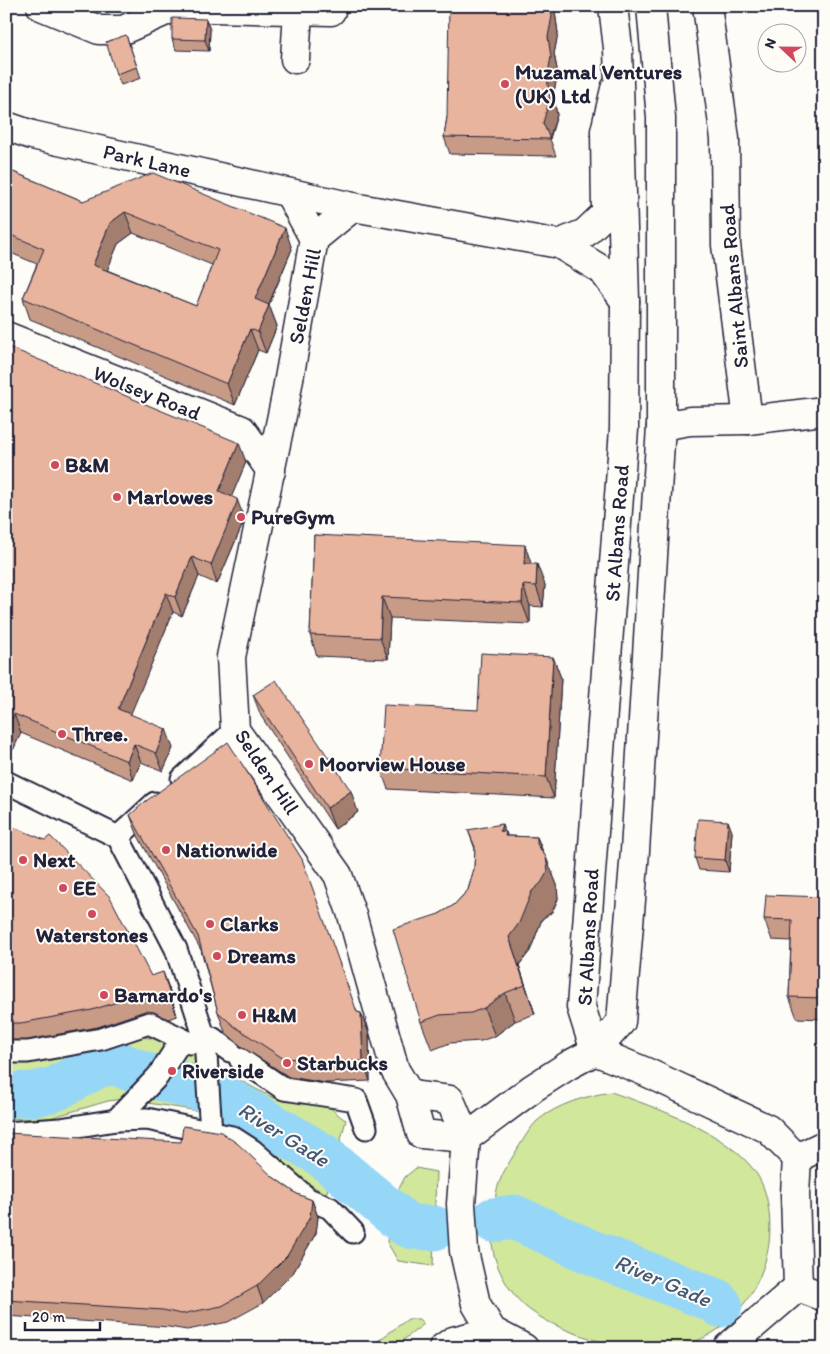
<svg xmlns="http://www.w3.org/2000/svg" width="830" height="1354" font-family="Itim,sans-serif">
<style>
.green{fill:#d0e79c;stroke:#79846c}
.lines{fill:none;stroke-linecap:round;stroke-linejoin:round}
.river{stroke:#96d7f8;stroke-width:45}
.pedestrian-casing{stroke:#22223b;stroke-width:25}
.minor-casing{stroke:#22223b;stroke-width:31}
.tertiary-casing{stroke:#22223b;stroke-width:31}
.primary-casing{stroke:#22223b;stroke-width:31}
.pedestrian{stroke:#fdfcf7;stroke-width:21}
.minor{stroke:#fdfcf7;stroke-width:28}
.tertiary{stroke:#fdfcf7;stroke-width:28}
.primary{stroke:#fdfcf7;stroke-width:28}
.wall{fill:#c89b87;stroke:#22223b;fill-rule:evenodd}
.shaded-wall{fill:#a37e6e;stroke:#22223b}
.building{fill:#e9b49d;stroke:#22223b;fill-rule:evenodd}
.poi-dot{fill:#d1495b;stroke:#fdfcf7;stroke-width:2}
.labels{text-anchor:middle;stroke-width:4;stroke-linejoin:round;paint-order:stroke}
.poi-label{font-size:21px;font-weight:bold;fill:#22223b;stroke:#fdfcf7;text-anchor:start}
.street-label{font-size:21px;fill:#22223b;stroke:#fdfcf7}
.water-label{font-size:22px;font-style:italic;fill:#455874;stroke:#fdfcf7}
</style>
<rect width="100%" height="100%" fill="#fdfcf7"/>
<filter id="ink" filterUnits="userSpaceOnUse"><feTurbulence type="fractalNoise" baseFrequency=".02" numOctaves="2"/><feDisplacementMap in="SourceGraphic" scale="10" xChannelSelector="R" yChannelSelector="G"/><feConvolveMatrix kernelMatrix="1 2 1 2 8 2 1 2 1" color-interpolation-filters="sRGB"/></filter>
<g filter="url(#ink)">
<g class="green">
<path d="M134 1036C187 1039 226 1076 272 1097 288 1104 309 1100 325 1105 332 1107 339 1117 346 1120L327 1192 323 1193 301 1178 250 1130 239 1122 199 1111 122 1099 108 1101 50 1118 6 1119V1063C51 1061 92 1053 134 1036Z"/>
<path d="M611 1092C655 1107 729 1133 756 1173 771 1194 773 1234 766 1258 759 1286 739 1317 714 1332 685 1351 649 1351 616 1345 591 1340 552 1327 531 1311 511 1297 494 1267 492 1243 491 1237 495 1233 495 1227 495 1217 494 1204 496 1194 499 1177 509 1163 518 1148 523 1140 530 1128 537 1121 557 1104 586 1096 611 1092Z"/>
<path d="M416 1168 436 1172 433 1266 398 1261 387 1242 391 1204 405 1177Z"/>
<path d="M408 1319H419L424 1324 393 1348H368Z"/>
</g>
<g class="lines">
<g class="river">
<path d="M6 1095 34 1094 55 1089 99 1065 116 1063 146 1075 217 1093 322 1155 405 1224 413 1227 434 1228"/>
<path d="M493 1220 514 1217 591 1252 716 1301 720 1305"/>
</g>
<g class="pedestrian-casing">
<g id="pedestrian">
<path d="M182 779 235 730"/>
<path d="M6 782 118 837 176 949 205 1039 190 1043 149 1023 101 1039 28 1052H6"/>
<path d="M118 837 155 803"/>
<path d="M240 1059 284 1089 356 1100 366 1128"/>
<path d="M116 1120 158 1076 182 1039"/>
<path d="M6 1133 60 1129 116 1120 147 1119 232 1137 252 1150 308 1199 330 1208 353 1232"/>
<path d="M211 1133 205 1039 212 1038 230 1051"/>
</g>
</g>
<g class="minor-casing">
<g id="minor">
<path d="M41 6 99 30H123L175 7 331 11"/>
<path d="M707 6 725 139 726 245 748 420"/>
<path d="M295 59 298 11"/>
<path d="M6 126 32 135 353 207 559 244 602 270 625 301"/>
<path d="M289 193 314 239"/>
<path d="M353 207 314 239 285 401 231 657 235 730 338 875 352 915 395 1070 410 1095 421 1134 466 1138 450 1100 410 1095"/>
<path d="M6 336 242 430 271 471"/>
<path d="M661 426 690 421 748 420 824 411"/>
</g>
</g>
<g class="tertiary-casing">
<g id="tertiary">
<path d="M559 244 585 233 606 213 605 131 615 89"/>
<path d="M797 1158 824 1145"/>
</g>
</g>
<g class="primary-casing">
<g id="primary">
<path d="M595 1051 581 1007 624 429 625 301 618 48 613 6"/>
<path d="M595 1051 646 1072 768 1129 797 1158 795 1194 798 1287"/>
<path d="M798 1287 824 1297"/>
<path d="M443 1348 453 1341 492 1331"/>
<path d="M524 1348 492 1331 476 1304 464 1251 461 1204 466 1138 533 1088 569 1065 595 1051 621 1022 635 851 661 426V118L651 6"/>
<path d="M727 1348 798 1287"/>
</g>
</g>
<use href="#pedestrian" class="pedestrian"/>
<use href="#minor" class="minor"/>
<use href="#tertiary" class="tertiary"/>
<use href="#primary" class="primary"/>
</g>
<g class="wall">
<path d="M555 12 558 33 554 54 558 74 553 95 557 115 550 139 556 156 450 154 444 137 447 117Z"/>
<path d="M206 19 210 30 209 51 176 50 172 39Z"/>
<path d="M126 35 141 78 121 85 116 74Z"/>
<path d="M6 169 83 201 292 249 269 305 277 326 266 353 258 350 235 405 30 319 23 298 37 264 6 251ZM133 233 212 265 196 306 107 270 118 244Z"/>
<path d="M6 346 246 462 231 497 244 518V521L217 584 199 576 182 616 173 612 130 714 173 748 163 771 141 762 133 780 21 733 13 750 6 747Z"/>
<path d="M314 535 532 564 545 585 543 607 530 606V624L390 618 388 659 317 656 310 635Z"/>
<path d="M553 657 561 678 554 798 388 789 380 768 478 710Z"/>
<path d="M253 695 358 812 335 829 261 716Z"/>
<path d="M130 815 357 1012 361 1013 369 1033 370 1081 326 1083 289 1077 242 1047 225 1032 218 1012 201 950 138 836Z"/>
<path d="M728 821 732 832 729 872 699 870 695 858Z"/>
<path d="M6 824 151 976 169 988 177 1016 168 1019 154 1012 145 1011 98 1027 27 1040H6Z"/>
<path d="M468 830 505 832H506L507 836 537 837 557 885 558 899 552 912 542 919 530 951 519 965 535 1014 515 1021 495 1036 481 1041 450 1043 432 1050 421 1022 439 914 454 905 468 890 474 869 475 849Z"/>
<path d="M824 897V1019L797 1018 789 997 791 941 772 940 764 919Z"/>
<path d="M6 1133 273 1177 297 1194 312 1200 318 1217 316 1233 293 1273 263 1303 228 1322 187 1330 169 1327 6 1316Z"/>
</g>
<g class="shaded-wall">
<path d="M550 6H556L555 12 558 33 554 54 558 74 553 95 557 115 549 139 543 123 547 78 548 37Z"/>
<path d="M206 19 210 30 209 51 205 40Z"/>
<path d="M125 212 133 233 118 244 101 286 93 265 110 223Z"/>
<path d="M285 228 292 249 262 320 255 299Z"/>
<path d="M269 305 277 326 266 353 258 332Z"/>
<path d="M250 329 258 350 235 405 227 384Z"/>
<path d="M239 443 246 462 226 510 219 491Z"/>
<path d="M237 499 244 518V521L217 584 211 565Z"/>
<path d="M525 545 532 566 524 564Z"/>
<path d="M192 557 199 576 182 616 175 597Z"/>
<path d="M537 564 545 585 543 607 536 586Z"/>
<path d="M523 585 530 606V624L522 603Z"/>
<path d="M166 593 173 612 125 728 118 709Z"/>
<path d="M382 597 390 618 388 659 380 638Z"/>
<path d="M553 657 561 678 554 798 546 777Z"/>
<path d="M14 714 21 733 13 750 6 731Z"/>
<path d="M166 729 173 748 163 771 156 753Z"/>
<path d="M134 744 141 762 133 780 127 761Z"/>
<path d="M351 791 358 812 335 829 327 808Z"/>
<path d="M728 821 732 832 729 872 725 860Z"/>
<path d="M502 824 505 834 506 832 516 861 500 831Z"/>
<path d="M537 837 547 865 546 857 557 885 558 899 552 912 542 919 530 951 519 965 535 1014 509 937 532 891Z"/>
<path d="M163 972 169 988 177 1016 171 999Z"/>
<path d="M505 993 515 1021 495 1036 484 1008Z"/>
<path d="M361 1013 369 1033 370 1081 363 1061Z"/>
<path d="M312 1200 318 1217 316 1233 293 1273 263 1303 257 1286Z"/>
</g>
<g class="building">
<path d="M449 6H550L552 16 548 37 551 57 547 78 550 98 543 123 550 139 444 137 447 117Z"/>
<path d="M172 18 206 19 205 40 172 39Z"/>
<path d="M126 35 137 67 116 74 106 42Z"/>
<path d="M6 169 83 201 153 173 285 228 255 299 269 305 258 332 250 329 227 384 23 298 44 249 6 233ZM125 212 218 250 196 306 93 265 110 223Z"/>
<path d="M6 346 239 443 219 491 237 499V502L211 565 192 557 175 597 166 593 118 709 166 729 156 753 134 744 127 761 14 714 6 731Z"/>
<path d="M314 535 525 545 524 564H537L536 586 523 585 522 603 382 597 380 638 310 635Z"/>
<path d="M481 653 553 657 546 777 380 768 384 705 478 710Z"/>
<path d="M276 680 351 791 327 808 253 695Z"/>
<path d="M228 742 302 859 357 1012 361 1013 363 1061 319 1062 281 1057 234 1026 218 1012 198 936 130 815 146 801Z"/>
<path d="M698 819 728 821 725 860 695 858Z"/>
<path d="M6 824 45 840 50 836 110 897 151 976 163 972 171 999 162 1002 148 995H139L92 1010 21 1023H6Z"/>
<path d="M502 824 500 831 506 832 505 836 537 837V844L546 857 548 871 541 883 532 891 519 923 509 937 525 985 505 993 484 1008 471 1013 440 1015 421 1022 393 929 439 914 454 905 468 890 474 869 475 847 468 830Z"/>
<path d="M766 895 824 897V998L789 997 792 920 764 919Z"/>
<path d="M183 1126 221 1132 238 1144 273 1177 297 1194 312 1200 310 1217 287 1256 257 1286 222 1306 181 1314 163 1310 6 1300V1133L181 1142Z"/>
</g>
</g>
<g class="poi-dot">
<circle cx="505" cy="84" r="5"/>
<circle cx="55" cy="465" r="5"/>
<circle cx="117" cy="497" r="5"/>
<circle cx="241" cy="517" r="5"/>
<circle cx="62" cy="734" r="5"/>
<circle cx="309" cy="764" r="5"/>
<circle cx="166" cy="850" r="5"/>
<circle cx="23" cy="860" r="5"/>
<circle cx="63" cy="888" r="5"/>
<circle cx="92" cy="914" r="5"/>
<circle cx="210" cy="924" r="5"/>
<circle cx="217" cy="956" r="5"/>
<circle cx="104" cy="995" r="5"/>
<circle cx="242" cy="1015" r="5"/>
<circle cx="287" cy="1063" r="5"/>
<circle cx="172" cy="1071" r="5"/>
</g>
<g class="labels">
<g class="poi-label">
<text x="515" y="79">Muzamal Ventures<tspan x="515" dy="24">(UK) Ltd</tspan></text>
<text x="65" y="472">B&amp;M</text>
<text x="127" y="504">Marlowes</text>
<text x="251" y="524">PureGym</text>
<text x="72" y="741">Three.</text>
<text x="319" y="771">Moorview House</text>
<text x="176" y="857">Nationwide</text>
<text x="33" y="867">Next</text>
<text x="73" y="895">EE</text>
<text x="220" y="931">Clarks</text>
<text x="92" y="942" text-anchor="middle">Waterstones</text>
<text x="227" y="963">Dreams</text>
<text x="114" y="1002">Barnardo's</text>
<text x="252" y="1022">H&amp;M</text>
<text x="297" y="1070">Starbucks</text>
<text x="182" y="1078">Riverside</text>
</g>
<g class="street-label">
<text transform="translate(147 161) rotate(13)" y="7">Park Lane</text>
<text transform="translate(734 286) rotate(-95)" y="7">Saint Albans Road</text>
<text transform="translate(305 296) rotate(-79)" y="7">Selden Hill</text>
<text transform="translate(147 393) rotate(22)" y="7">Wolsey Road</text>
<text transform="translate(617 533) rotate(-86)" y="7">St Albans Road</text>
<text transform="translate(267 772) rotate(56)" y="7">Selden Hill</text>
<text transform="translate(588 937) rotate(-87)" y="7">St Albans Road</text>
</g>
<g class="water-label">
<text transform="translate(284 1134) rotate(32)" y="8">River Gade</text>
<text transform="translate(663 1280) rotate(23)" y="8">River Gade</text>
</g>
</g>
<rect width="830" height="1354" fill="none" stroke="#fdfcf7" stroke-width="25"/>
<rect x="12" y="12" width="805" height="1329" fill="none" stroke="#22223b" stroke-width="2" filter="url(#ink)"/>
<g transform="translate(782 48) rotate(292)"><circle r="24" fill="#fdfcf7" stroke="#a5a5ac"/>
<path d="M0-4L9 19L0 12L-9 19Z" fill="#d1495b"/>
<text y="-8" font-size="14" font-weight="bold" text-anchor="middle" fill="#22223b">N</text>
</g>
<path d="M25 1322v8h75v-8" fill="none" stroke="#22223b" stroke-width="2.5"/>
<text x="32" y="1322" font-size="15" fill="#22223b" stroke="#fdfcf7" stroke-width="4" paint-order="stroke">20 m</text>
</svg>
